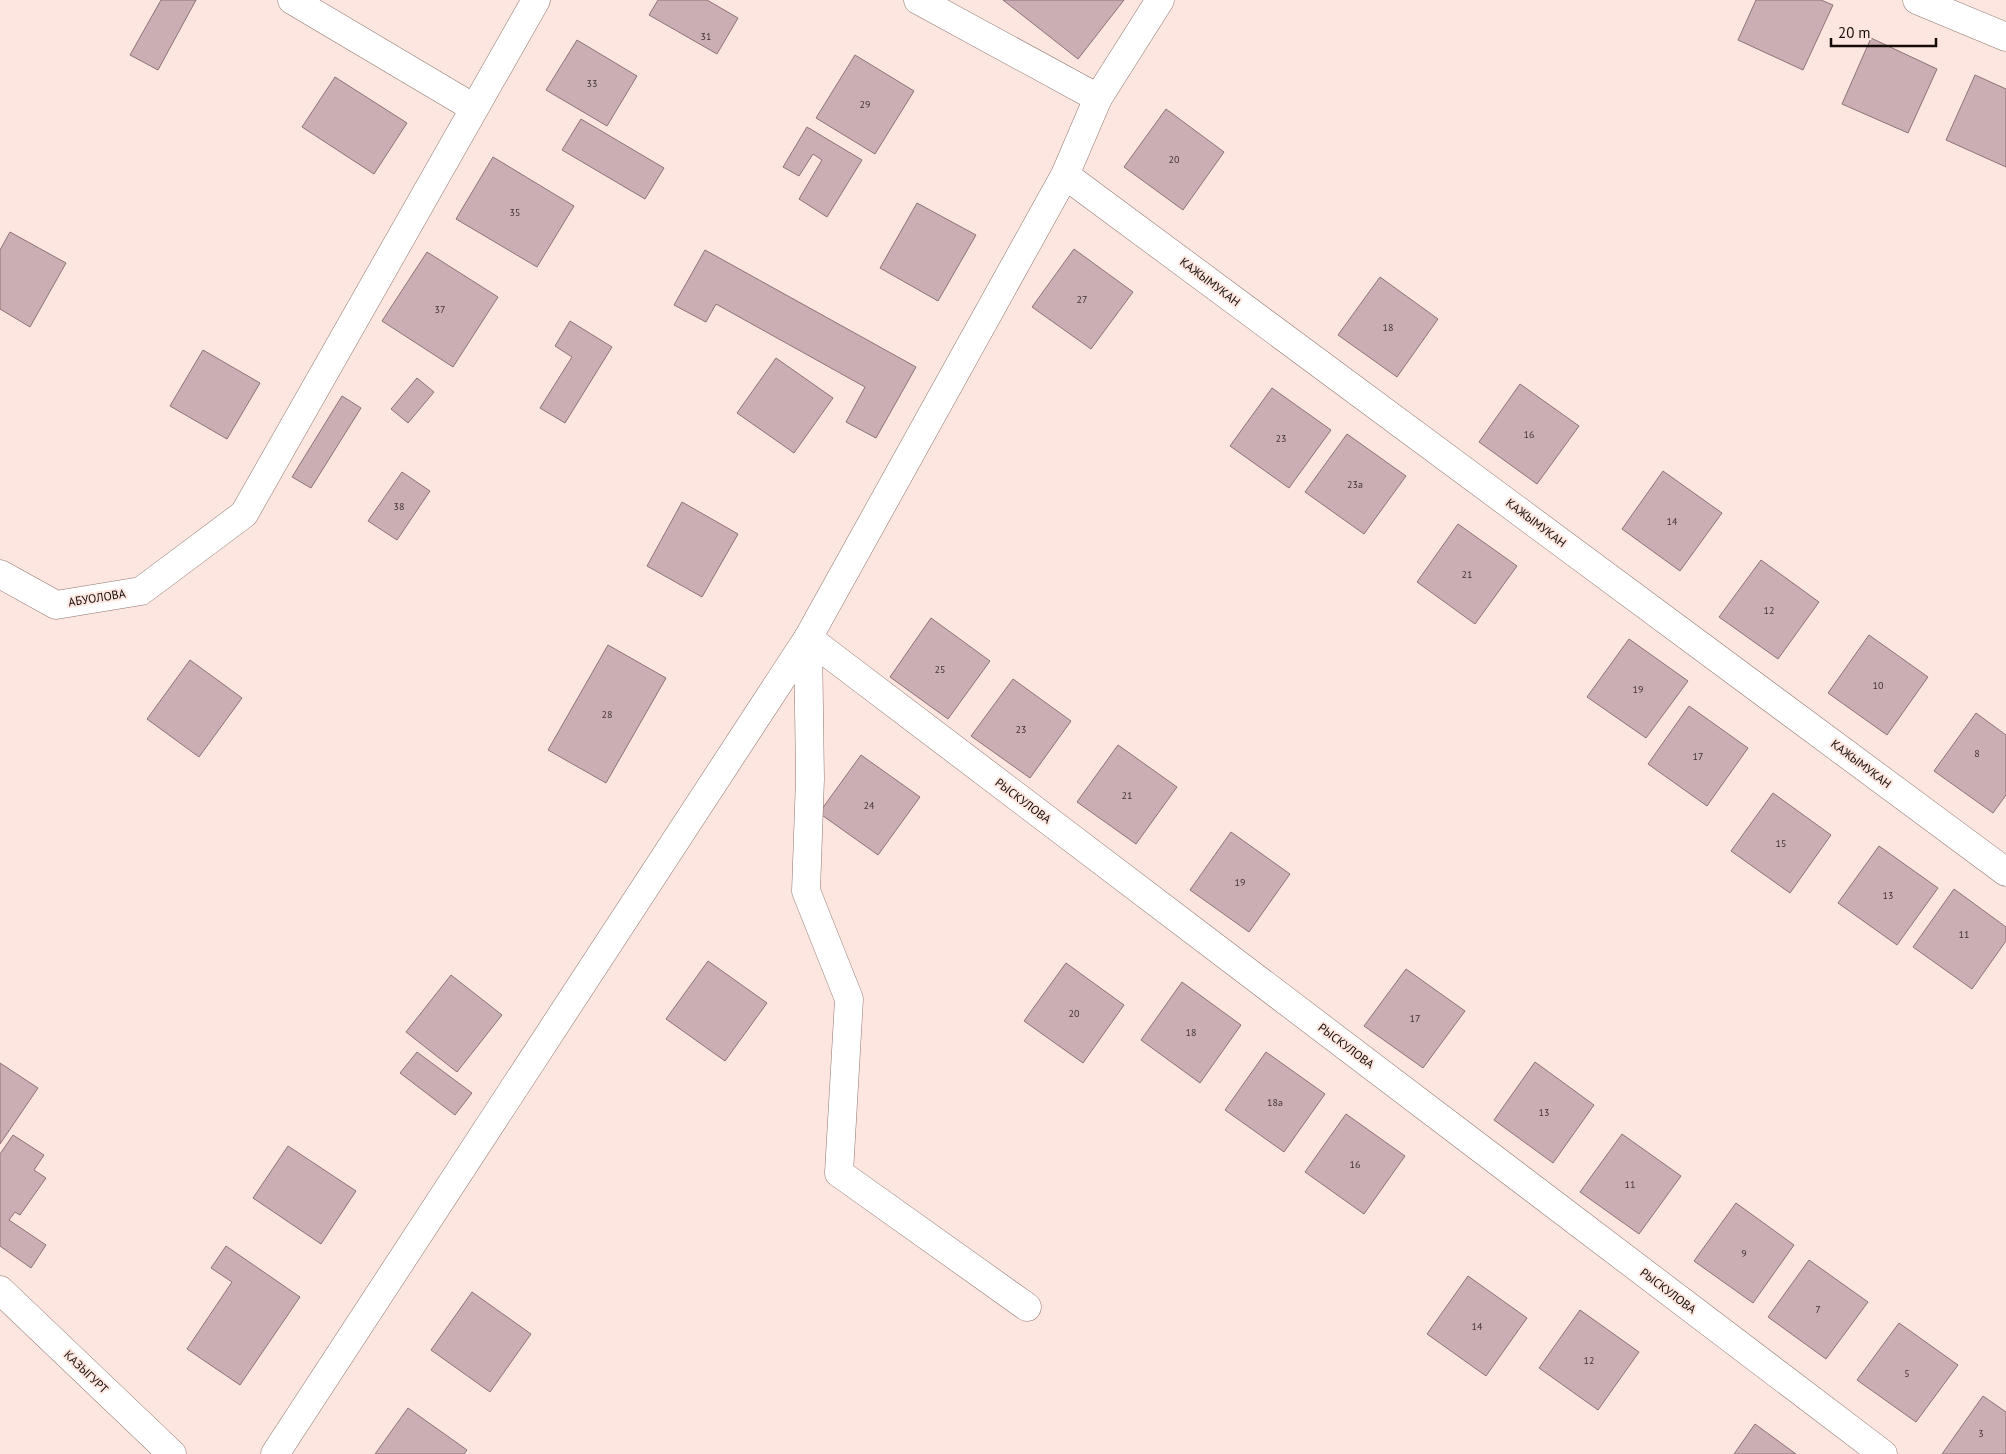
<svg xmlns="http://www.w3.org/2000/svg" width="2006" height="1454" font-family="'PT Sans',sans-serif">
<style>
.building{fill:#cbaeb3;stroke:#8d7277}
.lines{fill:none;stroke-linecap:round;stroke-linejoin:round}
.minor-casing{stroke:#8e756e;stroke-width:29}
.minor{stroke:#fff;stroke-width:28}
.labels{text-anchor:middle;stroke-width:4;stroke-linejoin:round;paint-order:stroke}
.number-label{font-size:10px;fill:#423434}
.street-label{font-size:12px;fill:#150c09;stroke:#fde6df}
</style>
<rect width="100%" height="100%" fill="#fde6df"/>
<g class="building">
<path d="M161 0H196L158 70 130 55Z"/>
<path d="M658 0H707L738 18 717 54 649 15Z"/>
<path d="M1003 0H1124L1078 59Z"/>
<path d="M1756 0H1821L1833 5 1803 70 1738 40Z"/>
<path d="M1871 38 1937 69 1908 133 1842 104Z"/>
<path d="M577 40 637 76 607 126 546 90Z"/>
<path d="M855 55 914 91 875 154 816 118Z"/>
<path d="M1975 75 2006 89V167L1946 140Z"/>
<path d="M335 77 407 123 374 174 302 127Z"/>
<path d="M1166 109 1224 152 1183 210 1124 167Z"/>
<path d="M581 119 664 168 645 199 562 150Z"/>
<path d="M807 127 862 160 827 217 799 199 822 160 813 154 799 176 783 167Z"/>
<path d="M493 157 574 206 537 267 456 219Z"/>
<path d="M917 203 976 235 938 301 880 268Z"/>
<path d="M10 232 66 263 30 327 0 309V250Z"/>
<path d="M1074 249 1133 292 1091 349 1032 307Z"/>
<path d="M705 250 916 367 876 438 846 422 865 387 716 304 706 322 674 305Z"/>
<path d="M427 252 498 297 453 367 382 321Z"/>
<path d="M1380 277 1438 319 1397 377 1338 335Z"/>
<path d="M570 321 612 347 565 423 540 408 572 357 555 346Z"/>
<path d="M203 350 260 383 227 439 170 406Z"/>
<path d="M776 358 833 398 794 453 737 413Z"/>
<path d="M417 378 434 392 408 423 391 409Z"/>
<path d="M1520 384 1579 426 1537 484 1479 442Z"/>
<path d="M1272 388 1331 430 1289 488 1230 446Z"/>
<path d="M342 396 361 408 311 488 292 477Z"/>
<path d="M1347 434 1406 476 1364 534 1305 492Z"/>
<path d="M1663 471 1722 513 1680 571 1622 529Z"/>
<path d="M402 472 430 491 397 540 368 521Z"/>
<path d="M682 502 738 534 702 597 647 566Z"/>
<path d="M1458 524 1517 566 1475 624 1417 582Z"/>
<path d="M1761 560 1819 602 1778 659 1719 617Z"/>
<path d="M931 618 990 661 948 719 890 677Z"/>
<path d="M1869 635 1928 677 1887 735 1828 693Z"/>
<path d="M1629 639 1688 681 1646 738 1587 697Z"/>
<path d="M608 645 666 678 606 783 548 750Z"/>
<path d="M190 660 242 698 199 757 147 719Z"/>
<path d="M1013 679 1071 721 1030 778 971 736Z"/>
<path d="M1689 706 1748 748 1707 806 1648 764Z"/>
<path d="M1976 713 2006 735V795L1993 813 1934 771Z"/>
<path d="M1118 745 1177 787 1136 844 1077 802Z"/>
<path d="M861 755 920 797 878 855 819 813Z"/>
<path d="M1773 793 1831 835 1790 893 1731 851Z"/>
<path d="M1231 832 1290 874 1249 932 1190 890Z"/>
<path d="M1879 846 1938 888 1897 945 1838 903Z"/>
<path d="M1954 889 2006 927V941L1972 989 1913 947Z"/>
<path d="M708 961 767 1003 725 1061 666 1019Z"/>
<path d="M1066 963 1124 1005 1083 1063 1024 1021Z"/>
<path d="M1406 969 1465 1011 1423 1068 1364 1026Z"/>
<path d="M451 975 502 1015 457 1072 406 1032Z"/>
<path d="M1182 982 1241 1025 1200 1083 1141 1040Z"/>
<path d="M417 1052 472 1093 455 1115 400 1073Z"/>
<path d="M1266 1052 1325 1094 1284 1152 1225 1110Z"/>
<path d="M1535 1062 1594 1105 1553 1163 1494 1120Z"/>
<path d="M0 1063 38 1088 0 1144Z"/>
<path d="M1346 1114 1405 1156 1364 1214 1305 1172Z"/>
<path d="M1622 1134 1681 1176 1639 1234 1580 1192Z"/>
<path d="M13 1135 44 1155 34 1170 46 1178 20 1215 15 1212 9 1220 46 1245 31 1268 0 1246V1154Z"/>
<path d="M288 1146 356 1191 321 1244 253 1198Z"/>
<path d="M1736 1203 1794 1245 1753 1303 1694 1261Z"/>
<path d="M226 1246 300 1297 240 1385 187 1349 232 1282 211 1268Z"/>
<path d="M1809 1260 1868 1302 1826 1359 1768 1317Z"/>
<path d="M1468 1276 1527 1318 1486 1376 1427 1334Z"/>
<path d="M472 1292 531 1334 490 1392 431 1350Z"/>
<path d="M1580 1310 1639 1352 1598 1410 1539 1368Z"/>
<path d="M1899 1323 1958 1365 1916 1422 1857 1380Z"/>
<path d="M1983 1396 2006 1412V1454H1942Z"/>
<path d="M408 1408 467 1450 464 1454H375Z"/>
<path d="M1755 1424 1796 1454H1734Z"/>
</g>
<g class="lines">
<g class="minor-casing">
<g id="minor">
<path d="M292 0 474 108"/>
<path d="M918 0 1098 98"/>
<path d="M1917 0 2006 37"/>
<path d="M1065 175 2006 872"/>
<path d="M0 574 56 605 141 591 244 514 536 0"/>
<path d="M808 638 1883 1454"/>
<path d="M808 638 810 779 806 891 849 999 839 1173 1027 1307"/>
<path d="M0 1290 172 1454"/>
<path d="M275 1454 808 638 1065 175 1098 98 1160 0"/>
</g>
</g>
<use href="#minor" class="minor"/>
</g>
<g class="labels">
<g class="number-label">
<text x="706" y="40">31</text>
<text x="592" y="87">33</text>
<text x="865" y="108">29</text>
<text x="1174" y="163">20</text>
<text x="515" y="216">35</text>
<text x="1082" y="303">27</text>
<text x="440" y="313">37</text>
<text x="1388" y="331">18</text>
<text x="1529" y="438">16</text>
<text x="1281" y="442">23</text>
<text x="1355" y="488">23а</text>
<text x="399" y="510">38</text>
<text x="1672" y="525">14</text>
<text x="1467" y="578">21</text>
<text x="1769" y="614">12</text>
<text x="940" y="673">25</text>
<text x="1878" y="689">10</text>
<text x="1638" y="693">19</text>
<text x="607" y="718">28</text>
<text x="1021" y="733">23</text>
<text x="1977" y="757">8</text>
<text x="1698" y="760">17</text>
<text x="1127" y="799">21</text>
<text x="869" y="809">24</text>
<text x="1781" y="847">15</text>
<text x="1240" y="886">19</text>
<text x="1888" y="899">13</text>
<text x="1964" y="938">11</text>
<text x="1074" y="1017">20</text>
<text x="1415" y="1022">17</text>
<text x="1191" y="1036">18</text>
<text x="1275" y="1106">18а</text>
<text x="1544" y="1116">13</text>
<text x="1355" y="1168">16</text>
<text x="1630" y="1188">11</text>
<text x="1744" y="1257">9</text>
<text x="1818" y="1313">7</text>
<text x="1477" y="1330">14</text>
<text x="1589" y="1364">12</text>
<text x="1907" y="1377">5</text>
<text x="1981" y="1437">3</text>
</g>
<g class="street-label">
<text transform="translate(1210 282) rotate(37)" y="4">КАЖЫМУКАН</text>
<text transform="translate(1536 523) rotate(37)" y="4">КАЖЫМУКАН</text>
<text transform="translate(97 598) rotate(-9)" y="4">АБУОЛОВА</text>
<text transform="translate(1861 764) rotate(37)" y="4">КАЖЫМУКАН</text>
<text transform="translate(1023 801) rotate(37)" y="4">РЫСКУЛОВА</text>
<text transform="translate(1346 1046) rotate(37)" y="4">РЫСКУЛОВА</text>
<text transform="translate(1668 1291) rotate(37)" y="4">РЫСКУЛОВА</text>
<text transform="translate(86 1372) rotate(44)" y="4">КАЗЫГУРТ</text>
</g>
</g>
<path d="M1831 38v8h105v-8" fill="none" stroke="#150c09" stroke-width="2.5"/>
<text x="1838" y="38" font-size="15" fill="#150c09" stroke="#fde6df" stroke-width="4" paint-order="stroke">20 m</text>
</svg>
